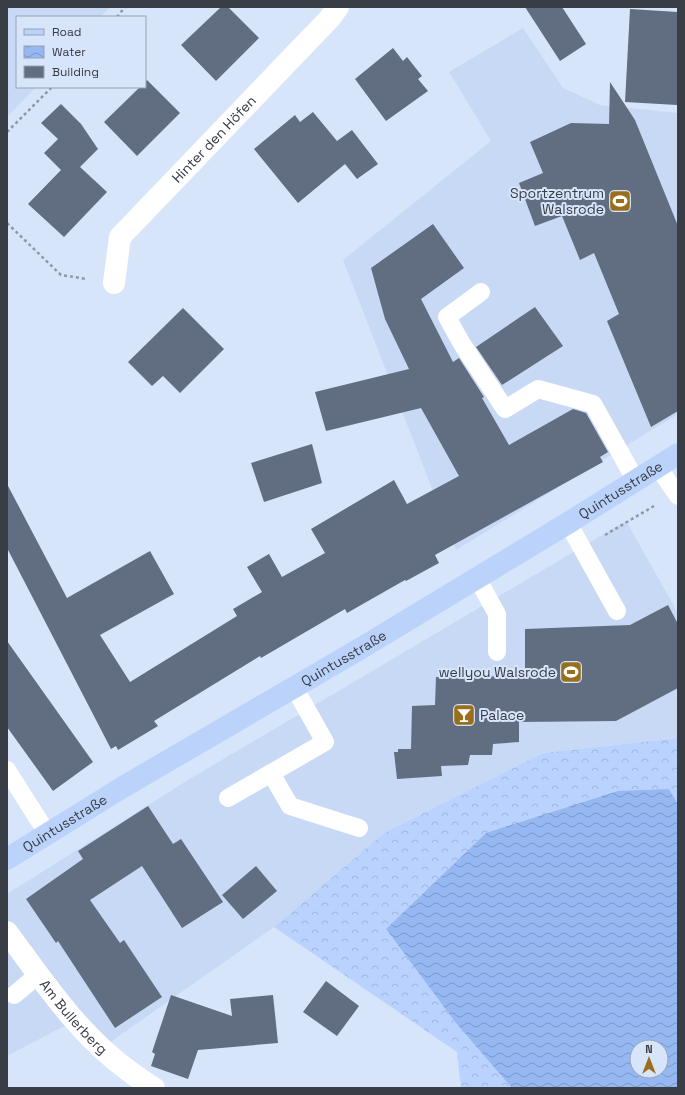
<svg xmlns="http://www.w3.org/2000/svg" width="685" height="1095" font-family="'Space Grotesk',sans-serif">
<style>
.built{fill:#c8d9f5}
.forest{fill:url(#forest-crowns)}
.water{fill:url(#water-waves);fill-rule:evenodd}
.building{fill:#616d80}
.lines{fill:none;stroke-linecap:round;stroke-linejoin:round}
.path{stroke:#8e98a8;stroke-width:2.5;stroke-dasharray:3 3;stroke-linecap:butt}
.service{stroke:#fff;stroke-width:18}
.minor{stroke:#fff;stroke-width:22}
.primary{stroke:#bbd3fb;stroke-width:22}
.labels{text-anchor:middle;stroke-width:4;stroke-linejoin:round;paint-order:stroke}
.street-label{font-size:14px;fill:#383d46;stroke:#d7e5fb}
.poi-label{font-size:14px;fill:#383d46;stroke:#d7e5fb;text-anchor:end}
</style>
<defs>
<pattern id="forest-crowns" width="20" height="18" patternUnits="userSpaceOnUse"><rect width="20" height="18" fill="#bad3fe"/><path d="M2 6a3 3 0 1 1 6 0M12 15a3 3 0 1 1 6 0" fill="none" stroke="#a1b6db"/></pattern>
<pattern id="water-waves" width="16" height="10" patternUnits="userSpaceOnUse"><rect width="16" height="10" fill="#96b8f2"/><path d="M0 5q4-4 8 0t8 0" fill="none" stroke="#7b97c6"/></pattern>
</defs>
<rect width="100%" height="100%" fill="#d7e5fb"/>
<g class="built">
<path d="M7 7H110L100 17H17V87H36L7 117Z"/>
<path d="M523 28 563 88 600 105 678 113V414L456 550 343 260 491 141 449 72Z"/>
<path d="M626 521 678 613V738L543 753 384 833 274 927 99 1050 68 1024 7 1056V894L188 780Z"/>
</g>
<path class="forest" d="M678 738V804L669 789 386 929 455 1022 512 1088H461L457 1052 274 927 384 833 543 753Z"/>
<path class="water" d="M669 789 678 804V1088H512L455 1022 386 929 486 833 618 791ZM637 1047H661V1071H637Z"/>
<g class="building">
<path d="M221 7H228L259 38 216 81 181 45Z"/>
<path d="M525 7H562L586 44 560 61Z"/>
<path d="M630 9 678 12 677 105 625 102Z"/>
<path d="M393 48 403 61 407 57 422 76 418 79 428 91 386 121 355 79Z"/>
<path d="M147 80 180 113 137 156 104 122 140 87H145V82Z"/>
<path d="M610 82 635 120 678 226V411L651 427 607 321 619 314 594 253 580 260 562 216 535 226 519 183 543 173 530 142 571 123 609 124Z"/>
<path d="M61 104 81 124 98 149 80 167 107 192 64 237 28 204 61 170 44 153 58 139 41 123Z"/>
<path d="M313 112 337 141 352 130 378 164 357 179 345 164 298 203 254 149 295 115 300 122Z"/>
<path d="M433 224 464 268 421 299 453 362 459 358 484 397 482 398 509 445 573 409 586 413 608 452 600 457 603 462 435 555 439 563 406 581 405 580 347 613 345 609 261 658 260 656 154 721 158 726 118 750 116 746 111 749 7 548V484L67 598 150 551 174 594 100 635 130 682 237 616 233 609 262 592 247 567 269 554 282 577 325 553 311 529 394 480 407 504 459 476 421 408 326 431 315 392 409 369 385 319 371 268Z"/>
<path d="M535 307 563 346 502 385 476 347Z"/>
<path d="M183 308 224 349 180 393 163 376 152 386 128 362Z"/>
<path d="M312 444 322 483 264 502 251 463Z"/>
<path d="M668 605 678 624V688L616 721 519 722V742L493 744 492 755H470L468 765 441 766 442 776 397 779 394 752H398V749H411L412 706 435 705 436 677 525 676V629L630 625Z"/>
<path d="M7 641 93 762 53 791 7 727Z"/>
<path d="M148 806 173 844 181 839 223 902 182 928 142 866 90 900 120 943 124 940 162 997 115 1028 58 941 56 943 26 899 83 859 78 851Z"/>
<path d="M256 866 277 891 243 919 222 895Z"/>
<path d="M326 981 359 1006 337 1036 303 1012Z"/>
<path d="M171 995 232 1016 230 999 273 995 278 1043 198 1050 188 1079 151 1066 155 1054 152 1052Z"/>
</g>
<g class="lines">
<g class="path">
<path d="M117 17 125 7"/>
<path d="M7 132 52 87"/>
<path d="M7 223 61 275 87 279"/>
<path d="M605 535 654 506"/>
</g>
<g class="service">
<path d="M481 292 447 317 462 344 505 409 538 389 593 404 636 481"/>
<path d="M658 467 678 496"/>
<path d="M568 523 617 611"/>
<path d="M477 578 497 614V652"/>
<path d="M7 770 47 833"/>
<path d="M271 773 290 806 359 828"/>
<path d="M228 798 325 742 294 687"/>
<path d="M14 995 38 975"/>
</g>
<g class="minor">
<path id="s1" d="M114 283 120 237 330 18 338 7"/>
<path id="s2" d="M7 932C43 981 79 1035 129 1071 137 1077 145 1083 154 1088"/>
</g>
<path class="primary" id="s3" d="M7 859 123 787 358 650 568 523 678 454"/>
</g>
<defs>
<g id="stadium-square" transform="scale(1.15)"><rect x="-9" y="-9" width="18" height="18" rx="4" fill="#98701c" stroke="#d7e5fb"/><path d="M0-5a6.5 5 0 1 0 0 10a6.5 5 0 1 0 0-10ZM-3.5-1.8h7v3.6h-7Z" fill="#fff"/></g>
<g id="bar-square" transform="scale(1.15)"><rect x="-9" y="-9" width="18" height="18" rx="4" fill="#98701c" stroke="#d7e5fb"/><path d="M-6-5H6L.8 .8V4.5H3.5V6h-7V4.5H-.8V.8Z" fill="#fff"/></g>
</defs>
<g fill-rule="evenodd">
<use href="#stadium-square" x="620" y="201"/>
<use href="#stadium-square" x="571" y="672"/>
<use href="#bar-square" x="464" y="715"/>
</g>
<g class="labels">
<g class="street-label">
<text dy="5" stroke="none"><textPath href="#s1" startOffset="182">Hinter den Höfen</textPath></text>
<text dy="5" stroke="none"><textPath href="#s3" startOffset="716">Quintusstraße</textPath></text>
<text dy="5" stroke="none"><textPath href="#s3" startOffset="392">Quintusstraße</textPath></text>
<text dy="5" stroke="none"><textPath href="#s3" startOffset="68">Quintusstraße</textPath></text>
<text dy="5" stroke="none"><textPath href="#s2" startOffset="108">Am Bullerberg</textPath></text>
</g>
<g class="poi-label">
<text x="604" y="198">Sportzentrum<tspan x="604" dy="16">Walsrode</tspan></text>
<text x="556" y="677">wellyou Walsrode</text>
<text x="480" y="720" text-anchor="start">Palace</text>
</g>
</g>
<rect width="685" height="1095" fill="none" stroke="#383d46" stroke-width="16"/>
<rect x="16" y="16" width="130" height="72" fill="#d7e5fb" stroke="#97a2b3"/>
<rect x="24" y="29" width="20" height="6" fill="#bbd3fb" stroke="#97a2b3"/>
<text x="52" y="36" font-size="12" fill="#383d46">Road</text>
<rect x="24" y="46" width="20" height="12" fill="url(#water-waves)" stroke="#97a2b3"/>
<text x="52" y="56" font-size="12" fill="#383d46">Water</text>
<rect x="24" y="66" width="20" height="12" fill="#616d80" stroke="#97a2b3"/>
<text x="52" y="76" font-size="12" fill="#383d46">Building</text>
<g transform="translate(649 1059)"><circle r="19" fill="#d7e5fb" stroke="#97a2b3"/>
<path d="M0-3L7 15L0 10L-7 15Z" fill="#98701c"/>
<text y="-6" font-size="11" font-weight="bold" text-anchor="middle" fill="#383d46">N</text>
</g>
</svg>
